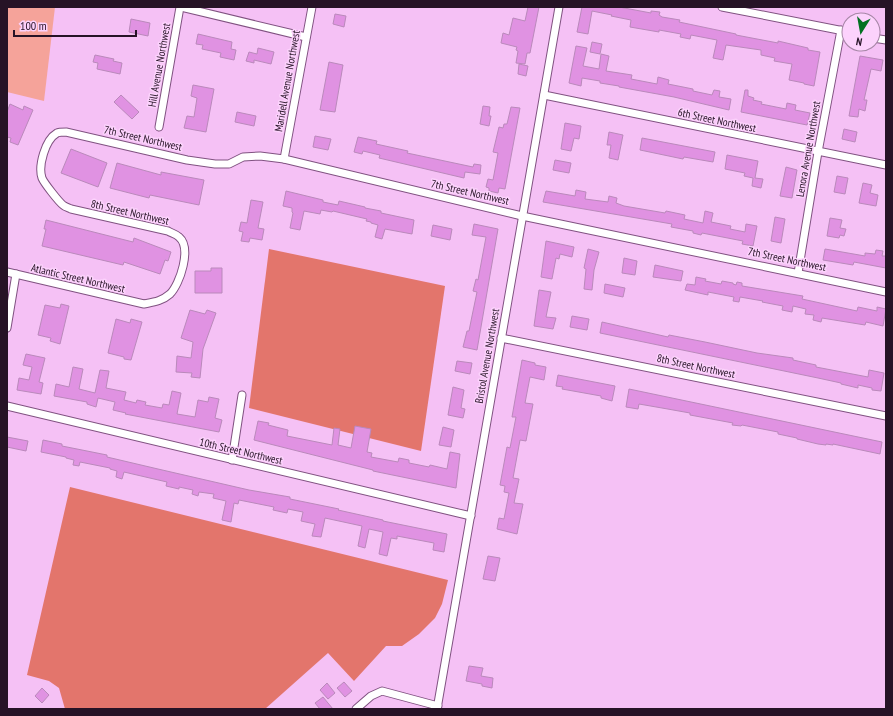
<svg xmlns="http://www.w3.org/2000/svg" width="893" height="716" font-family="'PT Sans Narrow',sans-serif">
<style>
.green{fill:#f5a39a}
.forest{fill:#e3756c}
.building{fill:#e092e2;stroke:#ba89bb}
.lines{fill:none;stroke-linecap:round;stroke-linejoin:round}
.minor-casing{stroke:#805281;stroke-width:9}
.minor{stroke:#fff;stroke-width:7}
.labels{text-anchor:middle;stroke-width:3;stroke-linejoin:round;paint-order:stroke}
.street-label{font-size:11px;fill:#261326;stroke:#fcd2fc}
</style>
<rect width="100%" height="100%" fill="#f5c1f5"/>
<path class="green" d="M7 7H55L44 101 7 92Z"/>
<g class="forest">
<path d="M269 249 445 286 421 451 249 408Z"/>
<path d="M70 487 448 580 442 604 435 618 419 634 402 646H386L354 681 328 653 265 709H65L59 688 49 681 27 675Z"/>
</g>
<g class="building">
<path d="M528 7H539L530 53H527L525 64 516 63 518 51 516 50 517 47 501 43 503 33 509 35 513 18 525 21Z"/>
<path d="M582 7H619L651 13V11L660 12 659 15 662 17 680 20 679 22 736 34V35L778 43V41L808 48V50L820 52 814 86 804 84V83L789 80 792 64 774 61 775 58 761 55V50L726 45 723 60 713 58 717 40 691 35 690 39 680 37 681 34 659 30V32L630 27 631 20 611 16 612 15 592 11 588 34 577 32Z"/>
<path d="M335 14 346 16 344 27 333 24Z"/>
<path d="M131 19 150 23 148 36 129 32Z"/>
<path d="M198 34 232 42 231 49 236 50 234 60 220 57 221 53 202 49 203 45 196 44Z"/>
<path d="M592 42 602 44 600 54 590 52Z"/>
<path d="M576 46 587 48 583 66 599 69 601 54 609 56 606 71 632 75 631 79 657 84 658 77 669 80 668 84 693 89V91L712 95 714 90 720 91 719 97 731 99 729 110 674 97 619 87V86L600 83V81L582 78 581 86 569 83Z"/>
<path d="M258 48 274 52 271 64 254 60V63L246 61 249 52 257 54Z"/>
<path d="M95 55 114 59 113 61 122 63 120 74 97 69 98 63 93 62Z"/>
<path d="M860 56 883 60 881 71 871 69 864 100H867L865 111 859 109 858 117 849 116Z"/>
<path d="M329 62 343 65 335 112 320 110Z"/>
<path d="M519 64 528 66 526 76 518 74Z"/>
<path d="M193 85 214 89 206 132 184 128 187 116 194 117 197 98 191 96Z"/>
<path d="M745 90H748V96L754 98 753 100 762 102 761 104 786 109 787 103 796 105 795 110 810 113 807 125 741 112Z"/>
<path d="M121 95 139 112 132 119 114 102Z"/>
<path d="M10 104 23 110 24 106 33 110 18 145 10 142 11 138 7 137V112Z"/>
<path d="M483 106 490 107 489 116H491L489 126 480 124Z"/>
<path d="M511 107 520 108 505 189 499 188 498 193 489 191V188L486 187 488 179 493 180 498 153 493 152 499 127 503 128 504 124H507Z"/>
<path d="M237 112 256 116 254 126 235 122Z"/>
<path d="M565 123 581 126 579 139 574 138 571 151 561 149Z"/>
<path d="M844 129 857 132 855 142 842 139Z"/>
<path d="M609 132 623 135 618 160 609 158 611 145H607Z"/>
<path d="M315 136 331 139 328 150 313 147Z"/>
<path d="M358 137 377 141 376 144 408 151 407 153 473 167 474 164 481 165 480 174 465 172 464 178 379 158 380 155 363 151 362 154 354 152Z"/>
<path d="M642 138 715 152 713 162 684 157 683 159 640 150Z"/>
<path d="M71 149 107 163 98 187 61 173Z"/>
<path d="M727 155 758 161 755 178 763 179 761 188 752 186 753 178 744 176 745 173 725 169Z"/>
<path d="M555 160 571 163 569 173 553 170Z"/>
<path d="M117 163 161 175V172L204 180 199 205 150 195 149 198 110 188Z"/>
<path d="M786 167 797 170 792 198 780 196Z"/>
<path d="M837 176 848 178 845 194 834 192Z"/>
<path d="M863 183 872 185 870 193 878 195 876 206 859 203Z"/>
<path d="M576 190 586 192 585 199 608 202 609 196 617 198 616 203 624 206 665 213 666 211 685 215 684 219 703 223 705 211 713 213 711 222 731 226 730 229 745 232 746 224 757 226 753 246 742 244 743 241 702 233 701 235 693 233V231L671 227 672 224 543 202 546 191 575 196Z"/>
<path d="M286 191 323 200V202L338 205 339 201 365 207V208L381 211V213L414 220 412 234 385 229 382 239 375 237 378 225 371 223V222L366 221 367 219 333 211 332 212 321 210 320 214 304 211 300 230 290 228 293 213 292 212V208L283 206Z"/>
<path d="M251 200 263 202 258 228 264 229 262 240 250 238 249 242 241 241 243 232 239 231 241 222 247 223Z"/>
<path d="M775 217 785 219 781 243 771 241Z"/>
<path d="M830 218 842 220 840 228 846 229 844 236 840 235 839 238 827 236Z"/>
<path d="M46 220 133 242 134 238 171 252 168 261 165 260 160 274 124 262 123 265 42 246 46 229H44Z"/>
<path d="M474 224 498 229 477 350 463 347 467 331H469L472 316 477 292 473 291 476 279 478 280 486 237 472 235Z"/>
<path d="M433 225 452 229 450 240 431 236Z"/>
<path d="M546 241 574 247 572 257 560 254 559 259 556 258 552 279 541 277Z"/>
<path d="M588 249 599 252 594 270 592 290 584 289 586 269 584 268Z"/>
<path d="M825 249 865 256V253L875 254 876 250 883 251 882 256H886V268L854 262 853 265 823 260Z"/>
<path d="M624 258 637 261 635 275 622 273Z"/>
<path d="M655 265 683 271 681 281 653 277Z"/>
<path d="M211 268H222V293H195V271H211Z"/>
<path d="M696 277 706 279 705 281 721 284 722 281 733 283V284L736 285 737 282 742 283V286L803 296 802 299 857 311 858 307 877 311V307L886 309 883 326 866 322 865 325 822 318 821 322 813 320 814 315 805 314 806 309 793 306 792 312 782 310 783 306 762 302 763 301 740 297 739 302 733 301 734 297 708 292V295L685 290 687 284 695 285Z"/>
<path d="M605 284 625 288 623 297 604 293Z"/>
<path d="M539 290 551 292 546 317 556 318 553 329 534 326Z"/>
<path d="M61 304 69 306 60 344 50 341 51 338 38 335 45 305 60 308Z"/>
<path d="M190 310 205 314 207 310 216 313 203 349 200 378 191 377 192 373 176 372 177 356 191 358 193 342 181 338Z"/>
<path d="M572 316 589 319 587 330 570 327Z"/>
<path d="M116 319 130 323 131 319 142 322 131 360 124 359V357L108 353Z"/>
<path d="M602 322 668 337 669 335 705 342 757 353 793 358V360L816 365V367L868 377 869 370 884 373 881 391 872 390V388L858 385V388L841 384V383L818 378 600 333Z"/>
<path d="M26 354 45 358 39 382 43 383 41 394 17 390 19 378 29 380 32 367 23 365Z"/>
<path d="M522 360 535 363V365L546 367 544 380 530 377 525 403 533 404 526 441 520 440 513 478 519 479 514 503 523 504 517 534 497 529 499 518 504 519 509 493 504 492 505 486 500 485 507 447 510 448 516 417H512Z"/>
<path d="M457 361 472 363 470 374 455 371Z"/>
<path d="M73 367 83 369 79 389 95 393 100 370 109 371 106 388 126 392 124 400 136 403 137 400 146 402 145 405 162 408 163 404 169 405 172 391 181 393 177 414 195 417 198 400 208 402 209 397 219 399 215 418 222 420 219 432 125 414 126 413 113 410 115 402 98 398 96 407 87 404V402L54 396 56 384 69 387Z"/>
<path d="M558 375 615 386 612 401 601 398V396L562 389 563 387 556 386Z"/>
<path d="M453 387 464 390 461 408 465 409 463 418 448 415Z"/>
<path d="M629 389 882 442 880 454 833 444V445L826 444V445L818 444 797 439V438L778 434V432L742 425 741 426 732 425 733 423 690 415V413L662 408 639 404 638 409 626 407Z"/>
<path d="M258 421 269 423 268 425 288 430 287 436 332 445 334 428 340 429 338 445 351 448 355 426 371 429 367 452 372 453 371 457 398 462 399 458 409 460V463L429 467 430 465 447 469 450 452 460 454 456 488 373 471V470L254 440Z"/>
<path d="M443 427 454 430 451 447 439 445Z"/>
<path d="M7 437 28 441 26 451 7 447Z"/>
<path d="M43 440 62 444V446L107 455V457L158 469 249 490 290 497V499L339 509 338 510 383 520V521L447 534 444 552 433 550 434 543 397 536V539L391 538 387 556 379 554 383 532 369 529 365 548 358 546 362 526 325 518 321 537 312 536 315 524 301 521 303 512 288 509 287 513 273 510 274 507 239 500 238 504 234 503 231 522 222 520 226 501 213 498 214 494 199 492 198 496 192 494 193 490 179 487V489L166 486 167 482 124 472 122 479 116 477 117 471 110 469V468L80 462 79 466 73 465 74 460 66 458V457L41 452Z"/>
<path d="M488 556 500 558 495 581 483 579Z"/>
<path d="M469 666 483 668 481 676 493 678 492 688 482 686V684L466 681Z"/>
<path d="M344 682 352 691 345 697 337 688Z"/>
<path d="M327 683 335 693 328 699 320 690Z"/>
<path d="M42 688 49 695 42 703 35 696Z"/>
<path d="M323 697 333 709H320L315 703Z"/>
</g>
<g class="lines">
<g class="minor-casing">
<g id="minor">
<path d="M181 7 306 37"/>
<path d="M722 7 849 32"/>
<path d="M873 38 886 40"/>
<path d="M544 95 886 165"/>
<path d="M159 127 180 7"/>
<path d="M284 159 312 7"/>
<path d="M7 272 144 304C154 302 162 301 170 294 180 284 192 248 179 237 176 234 171 233 168 231L71 209C69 208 65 207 63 205 59 202 44 183 42 178 38 166 45 140 57 133 59 132 63 132 66 132L187 160 215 164H229L243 157 260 156 284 159 522 216 886 292"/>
<path d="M798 273 818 152 841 30"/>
<path d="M7 328 16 274"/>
<path d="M501 338 886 416"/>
<path d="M7 406 471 516"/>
<path d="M232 460 242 395"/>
<path d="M356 709 371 696 382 691 438 706"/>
<path d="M437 709 559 7"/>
</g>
</g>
<use href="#minor" class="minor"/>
</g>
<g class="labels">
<g class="street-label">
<text transform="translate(159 65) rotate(-80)" y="4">Hill Avenue Northwest</text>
<text transform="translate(287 81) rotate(-80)" y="4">Maridell Avenue Northwest</text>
<text transform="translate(717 120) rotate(12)" y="4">6th Street Northwest</text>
<text transform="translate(143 138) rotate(13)" y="4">7th Street Northwest</text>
<text transform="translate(808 149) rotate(-80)" y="4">Lenora Avenue Northwest</text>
<text transform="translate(470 192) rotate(13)" y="4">7th Street Northwest</text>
<text transform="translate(130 212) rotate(13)" y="4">8th Street Northwest</text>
<text transform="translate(787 259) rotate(12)" y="4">7th Street Northwest</text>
<text transform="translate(78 278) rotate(13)" y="4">Atlantic Street Northwest</text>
<text transform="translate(487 356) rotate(-80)" y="4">Bristol Avenue Northwest</text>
<text transform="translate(696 366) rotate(12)" y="4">8th Street Northwest</text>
<text transform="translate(241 451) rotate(13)" y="4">10th Street Northwest</text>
</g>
</g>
<rect width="893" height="716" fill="none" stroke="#261326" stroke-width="16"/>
<g transform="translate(861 32) rotate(191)"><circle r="19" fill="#fcd2fc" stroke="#a686a6"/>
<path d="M0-3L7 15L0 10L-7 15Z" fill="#037122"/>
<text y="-6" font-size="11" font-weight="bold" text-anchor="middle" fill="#261326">N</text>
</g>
<path d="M14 30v6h122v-6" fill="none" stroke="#261326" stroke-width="2"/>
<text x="20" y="30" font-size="12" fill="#261326" stroke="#fcd2fc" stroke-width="3" paint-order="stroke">100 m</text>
</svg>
